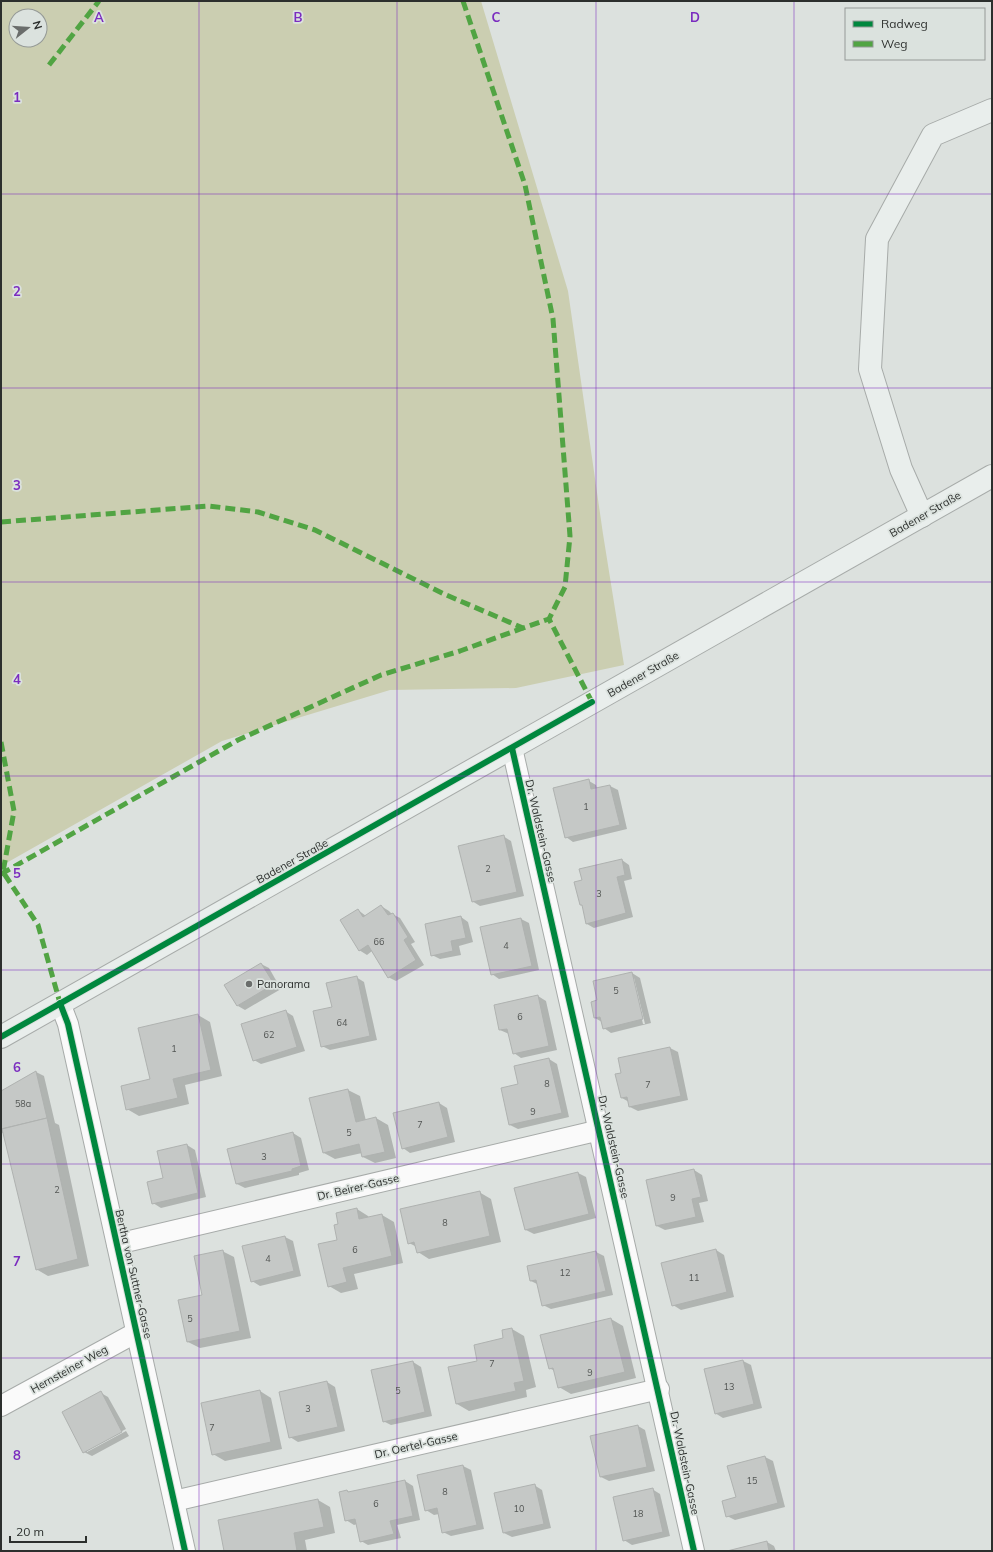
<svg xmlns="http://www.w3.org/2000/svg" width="993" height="1552" font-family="Mulish,sans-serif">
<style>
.green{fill:#cbceb1;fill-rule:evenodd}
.shadow{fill:#0003;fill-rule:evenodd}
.building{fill:#c5c8c6;stroke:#afb2b0}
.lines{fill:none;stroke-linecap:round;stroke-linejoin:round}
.street-casing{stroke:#a7aba9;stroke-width:22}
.secondary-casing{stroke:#a7aba9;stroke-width:24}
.street{stroke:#fafafa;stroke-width:20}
.secondary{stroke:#e9eeec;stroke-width:22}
.quiet{stroke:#51a443;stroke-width:5;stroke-dasharray:10 5;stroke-linecap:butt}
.cycleway-casing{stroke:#dbe2de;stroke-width:8}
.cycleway{stroke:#00873e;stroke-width:6}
.grid{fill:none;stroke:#7b2cbf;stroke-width:1;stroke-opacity:0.55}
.poi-dot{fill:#6a6d6b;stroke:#dbe2de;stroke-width:1.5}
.labels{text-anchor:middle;stroke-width:3.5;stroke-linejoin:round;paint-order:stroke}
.number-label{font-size:9px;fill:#525553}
.street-label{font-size:11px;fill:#2c2f2d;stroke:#dbe2de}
.poi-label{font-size:11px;fill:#2c2f2d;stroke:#dbe2de;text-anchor:start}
.grid-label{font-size:13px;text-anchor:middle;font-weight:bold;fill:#7b2cbf;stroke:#dbe2de;stroke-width:3.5;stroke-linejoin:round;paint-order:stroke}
</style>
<rect width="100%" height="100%" fill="#dce1de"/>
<path class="green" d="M1 1H481L568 291 603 534 624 665 516 688 390 690 222 741 1 866ZM16 16H40V40H16Z"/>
<g class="shadow">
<path d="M589 781 596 785 597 789 610 786 618 790 627 829 573 842 566 837Z"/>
<path d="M503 836 511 841 524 896 480 906 472 901Z"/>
<path d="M622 860 629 865 632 879 624 881 633 917 594 928 587 924 583 906 581 905 583 880Z"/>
<path d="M381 906 389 911 392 914 400 918 415 942 411 944 424 965 396 981 388 977 372 951 367 955 359 950 358 910 366 916Z"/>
<path d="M461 917 468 922 473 942 459 946 461 955 440 959 432 955Z"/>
<path d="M521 919 529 923 539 970 499 979 492 974Z"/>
<path d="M261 964 269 968 281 989 245 1010 238 1006Z"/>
<path d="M632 973 640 978 651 1023 611 1033 604 1028 602 1022 595 1018 598 1001ZM632 978H634L645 1024H643Z"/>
<path d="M356 977 364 982 377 1040 330 1050 322 1046Z"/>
<path d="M538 996 546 1001 557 1050 521 1058 514 1053 509 1034 500 1030Z"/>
<path d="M285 1011 293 1016 305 1051 261 1064 254 1060Z"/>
<path d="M198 1015 210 1022 222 1076 185 1085 189 1104 139 1116 127 1109Z"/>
<path d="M670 1048 678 1052 688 1100 638 1111 630 1107 629 1102 622 1098 623 1073Z"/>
<path d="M549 1059 557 1064 569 1117 518 1129 510 1125 519 1085Z"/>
<path d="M36 1072 44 1076 55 1123 59 1125 89 1266 48 1276 36 1269 4 1133H1V1092Z"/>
<path d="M348 1090 360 1096 366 1121 376 1118 388 1125 396 1158 375 1163 363 1157 362 1153 335 1159 324 1153Z"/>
<path d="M439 1103 447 1108 455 1142 410 1153 403 1148Z"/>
<path d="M293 1133 301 1138 309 1170 299 1173V1175L245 1188 237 1184 228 1149Z"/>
<path d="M187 1145 195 1150 206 1197 161 1208 153 1203 165 1179Z"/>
<path d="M694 1170 702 1175 708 1201 699 1203 704 1222 665 1230 657 1226 647 1181Z"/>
<path d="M578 1173 586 1177 596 1218 534 1234 526 1230Z"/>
<path d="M479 1192 491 1199 501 1242 429 1259 418 1252 417 1247 409 1243Z"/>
<path d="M357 1209 368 1216 369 1218 382 1215 394 1222 403 1263 354 1274 358 1289 341 1293 329 1286 338 1241 339 1225Z"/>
<path d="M285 1237 293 1241 301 1276 260 1286 252 1281Z"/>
<path d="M716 1250 724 1255 734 1297 681 1310 673 1305Z"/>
<path d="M222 1251 234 1257 251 1338 200 1348 188 1342Z"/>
<path d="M596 1252 604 1256 613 1295 551 1309 543 1305 539 1285 531 1281 528 1267Z"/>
<path d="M611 1319 623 1326 636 1378 571 1394 559 1387 555 1371 549 1368Z"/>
<path d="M512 1329 524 1336 536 1387 526 1390 527 1397 469 1411 457 1404 449 1368 478 1362 504 1339Z"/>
<path d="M743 1361 751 1365 762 1408 723 1418 715 1413 705 1370Z"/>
<path d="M413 1362 421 1367 432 1416 391 1425 383 1421Z"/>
<path d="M327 1382 335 1387 345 1431 298 1442 290 1437Z"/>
<path d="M260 1391 271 1398 282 1449 225 1461 213 1454Z"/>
<path d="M101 1393 108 1397 126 1429 87 1450V1452L126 1431 129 1436 92 1456 84 1452Z"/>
<path d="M638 1426 645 1430 655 1471 609 1481 601 1477Z"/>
<path d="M765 1457 773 1461 785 1507 735 1520 727 1516 737 1498Z"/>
<path d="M463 1466 471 1470 484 1529 451 1536 443 1532 439 1514 434 1515 426 1510Z"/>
<path d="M405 1481 413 1486 420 1520 397 1525 401 1538 368 1545 361 1541 357 1524 354 1525 346 1520 347 1491 351 1493Z"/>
<path d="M534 1485 542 1490 551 1528 512 1537 504 1533Z"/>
<path d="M652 1489 660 1494 670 1536 632 1545 624 1540Z"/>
<path d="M318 1500 330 1507 335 1533 305 1540 307 1551H225Z"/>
<path d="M767 1542 774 1546 776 1551H731Z"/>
</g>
<g class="building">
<path d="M589 779 591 789 610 785 620 825 565 838 553 788Z"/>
<path d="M504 835 517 892 472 902 458 846Z"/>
<path d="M622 859 625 875 617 877 626 913 586 924 582 905H580L574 882 582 880 579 869Z"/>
<path d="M381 905 388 915 393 913 408 937 404 940 416 960 388 978 368 945 359 951 340 920 358 909 363 917Z"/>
<path d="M461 916 466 938 451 941 453 951 431 956 425 924Z"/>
<path d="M521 918 532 966 491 975 480 927Z"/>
<path d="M261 963 274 984 237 1006 224 985Z"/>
<path d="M632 972 643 1019 603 1029 600 1017 594 1018 591 1002 597 1000 593 981Z"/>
<path d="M357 976 370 1036 321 1047 313 1011 332 1007 326 983Z"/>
<path d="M538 995 549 1046 513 1054 507 1029 499 1030 494 1005Z"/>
<path d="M286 1010 297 1047 253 1061 241 1024Z"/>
<path d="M198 1014 211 1070 173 1079 178 1098 126 1110 121 1086 150 1079 138 1028Z"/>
<path d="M670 1047 681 1096 629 1107 627 1097 621 1098 615 1074 621 1073 618 1058Z"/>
<path d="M549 1058 562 1113 509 1125 501 1088 518 1084 514 1066Z"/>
<path d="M36 1071 47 1118 1 1129V1091Z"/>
<path d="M348 1089 356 1122 376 1117 385 1152 362 1157 359 1144 323 1153 309 1098Z"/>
<path d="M439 1102 448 1137 402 1149 393 1113Z"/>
<path d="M47 1118 78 1259 36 1270 2 1129Z"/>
<path d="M293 1132 301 1166 292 1169V1171L236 1184 227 1149Z"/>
<path d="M187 1144 198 1193 152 1204 147 1182 163 1178 157 1151Z"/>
<path d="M694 1169 701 1197 692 1199 696 1217 656 1226 646 1180Z"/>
<path d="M578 1172 589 1214 525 1230 514 1188Z"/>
<path d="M480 1191 490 1236 417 1253 414 1242 408 1244 400 1209Z"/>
<path d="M357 1208 359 1219 382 1214 392 1256 343 1268 347 1282 328 1287 318 1244 337 1240 334 1225 338 1224 336 1213Z"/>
<path d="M285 1236 294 1271 251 1282 242 1246Z"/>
<path d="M716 1249 727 1292 672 1306 661 1263Z"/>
<path d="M223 1250 240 1331 187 1342 178 1300 202 1295 194 1256Z"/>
<path d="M596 1251 606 1291 542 1306 536 1280 530 1281 527 1266Z"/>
<path d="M611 1318 625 1372 558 1388 553 1368 549 1369 540 1335Z"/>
<path d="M512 1328 524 1381 514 1383 516 1391 456 1404 448 1367 477 1361 474 1345 503 1338 502 1330Z"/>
<path d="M743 1360 754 1404 715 1414 704 1369Z"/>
<path d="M413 1361 425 1412 383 1422 371 1370Z"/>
<path d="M327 1381 338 1427 289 1438 279 1392Z"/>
<path d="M260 1390 271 1442 212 1455 201 1403Z"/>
<path d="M101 1391 122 1432 83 1453 62 1412Z"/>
<path d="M638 1425 647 1467 600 1477 590 1436Z"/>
<path d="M765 1456 778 1503 726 1517 722 1501 736 1497 727 1466Z"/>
<path d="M463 1465 477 1525 442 1533 437 1508 425 1511 417 1475Z"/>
<path d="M405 1480 413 1516 390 1521 394 1534 360 1542 355 1519 345 1521 339 1492 347 1490 348 1492Z"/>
<path d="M535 1484 544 1524 503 1533 494 1493Z"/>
<path d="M653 1488 663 1532 623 1541 613 1497Z"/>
<path d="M318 1499 324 1527 294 1533 297 1551H224L218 1520Z"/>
<path d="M767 1541 769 1551H727Z"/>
</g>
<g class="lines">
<g class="street-casing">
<g id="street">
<path d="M512 748 694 1551"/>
<path d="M60 1003 68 1024 185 1551"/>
<path d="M117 1244 600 1130"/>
<path d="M1 1406 137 1332"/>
<path d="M174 1501 659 1389"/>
</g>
</g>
<g class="secondary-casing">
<g id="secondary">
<path d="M922 516 901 469 870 369 877 239 933 135 992 110"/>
<path d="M1 1037 992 476"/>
</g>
</g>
<use href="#street" class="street"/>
<use href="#secondary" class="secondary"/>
<g class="quiet">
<path d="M463 1 525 185 553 319 570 536 565 587 549 619 592 702"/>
<path d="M49 65 99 1"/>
<path d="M1 522 209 506 258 512 315 530 444 594 523 628 549 619"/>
<path d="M1 742 14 811 3 872 38 925 60 1003"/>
<path d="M1 874 238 740 381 675 460 651 523 628"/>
</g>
<g class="cycleway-casing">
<g id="cycleway">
<path d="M512 748 694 1551"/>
<path d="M60 1003 68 1024 185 1551"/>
<path d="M1 1037 592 702"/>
</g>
</g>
<use href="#cycleway" class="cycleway"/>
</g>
<path class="grid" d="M199 1V1551M397 1V1551M596 1V1551M794 1V1551M1 194H992M1 388H992M1 582H992M1 776H992M1 970H992M1 1164H992M1 1358H992"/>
<circle class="poi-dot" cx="249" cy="984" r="4"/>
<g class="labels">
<g class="number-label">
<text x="586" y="810">1</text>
<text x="488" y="872">2</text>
<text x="599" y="897">3</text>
<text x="379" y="945">66</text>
<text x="506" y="949">4</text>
<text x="616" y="994">5</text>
<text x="520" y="1020">6</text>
<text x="342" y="1026">64</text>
<text x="269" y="1038">62</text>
<text x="174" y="1052">1</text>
<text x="547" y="1087">8</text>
<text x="648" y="1088">7</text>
<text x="23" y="1107">58a</text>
<text x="533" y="1115">9</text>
<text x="420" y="1128">7</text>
<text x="349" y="1136">5</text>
<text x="264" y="1160">3</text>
<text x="57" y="1193">2</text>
<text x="673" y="1201">9</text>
<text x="445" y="1226">8</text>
<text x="355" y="1253">6</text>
<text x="268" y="1262">4</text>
<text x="565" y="1276">12</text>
<text x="694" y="1281">11</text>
<text x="190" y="1322">5</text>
<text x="492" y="1367">7</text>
<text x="590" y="1376">9</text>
<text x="729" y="1390">13</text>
<text x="398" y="1394">5</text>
<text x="308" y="1412">3</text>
<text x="212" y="1431">7</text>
<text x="752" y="1484">15</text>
<text x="445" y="1495">8</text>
<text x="376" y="1507">6</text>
<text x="519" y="1512">10</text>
<text x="638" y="1517">18</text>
</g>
<g class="street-label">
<text transform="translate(925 514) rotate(-30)" y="4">Badener Straße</text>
<text transform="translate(643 674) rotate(-30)" y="4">Badener Straße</text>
<text transform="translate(541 831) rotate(77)" y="4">Dr. Waldstein-Gasse</text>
<text transform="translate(292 861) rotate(-29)" y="4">Badener Straße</text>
<text transform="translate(614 1147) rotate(77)" y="4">Dr. Waldstein-Gasse</text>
<text transform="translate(358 1187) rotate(-13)" y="4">Dr. Beirer-Gasse</text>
<text transform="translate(134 1274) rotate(77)" y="4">Bertha von Suttner-Gasse</text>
<text transform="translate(69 1369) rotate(-29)" y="4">Hernsteiner Weg</text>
<text transform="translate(416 1445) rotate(-13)" y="4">Dr. Oertel-Gasse</text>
<text transform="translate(685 1463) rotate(78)" y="4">Dr. Waldstein-Gasse</text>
</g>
<g class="poi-label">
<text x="257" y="988">Panorama</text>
</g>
</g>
<g class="grid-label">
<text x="99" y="22">A</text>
<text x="298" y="22">B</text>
<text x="496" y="22">C</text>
<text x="695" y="22">D</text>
<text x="17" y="102">1</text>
<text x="17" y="296">2</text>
<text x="17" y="490">3</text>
<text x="17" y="684">4</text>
<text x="17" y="878">5</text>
<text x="17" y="1072">6</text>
<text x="17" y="1266">7</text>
<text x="17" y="1460">8</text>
</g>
<rect width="993" height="1552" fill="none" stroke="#2c2f2d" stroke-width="4"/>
<rect x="845" y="8" width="140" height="52" fill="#dbe2de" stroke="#959a97"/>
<rect x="853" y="21" width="20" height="6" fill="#00873e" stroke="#959a97"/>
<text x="881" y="28" font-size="12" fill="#2c2f2d">Radweg</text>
<rect x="853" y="41" width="20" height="6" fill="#51a443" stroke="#959a97"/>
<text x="881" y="48" font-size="12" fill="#2c2f2d">Weg</text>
<g transform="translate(28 28) rotate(73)"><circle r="19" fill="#dbe2de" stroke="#959a97"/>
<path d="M0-3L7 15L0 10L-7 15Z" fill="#6a6d6b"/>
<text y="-6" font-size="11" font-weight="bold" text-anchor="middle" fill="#2c2f2d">N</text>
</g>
<path d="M10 1536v6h76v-6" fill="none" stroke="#2c2f2d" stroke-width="2"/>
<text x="16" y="1536" font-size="12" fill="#2c2f2d" stroke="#dbe2de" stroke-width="3" paint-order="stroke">20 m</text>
</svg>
